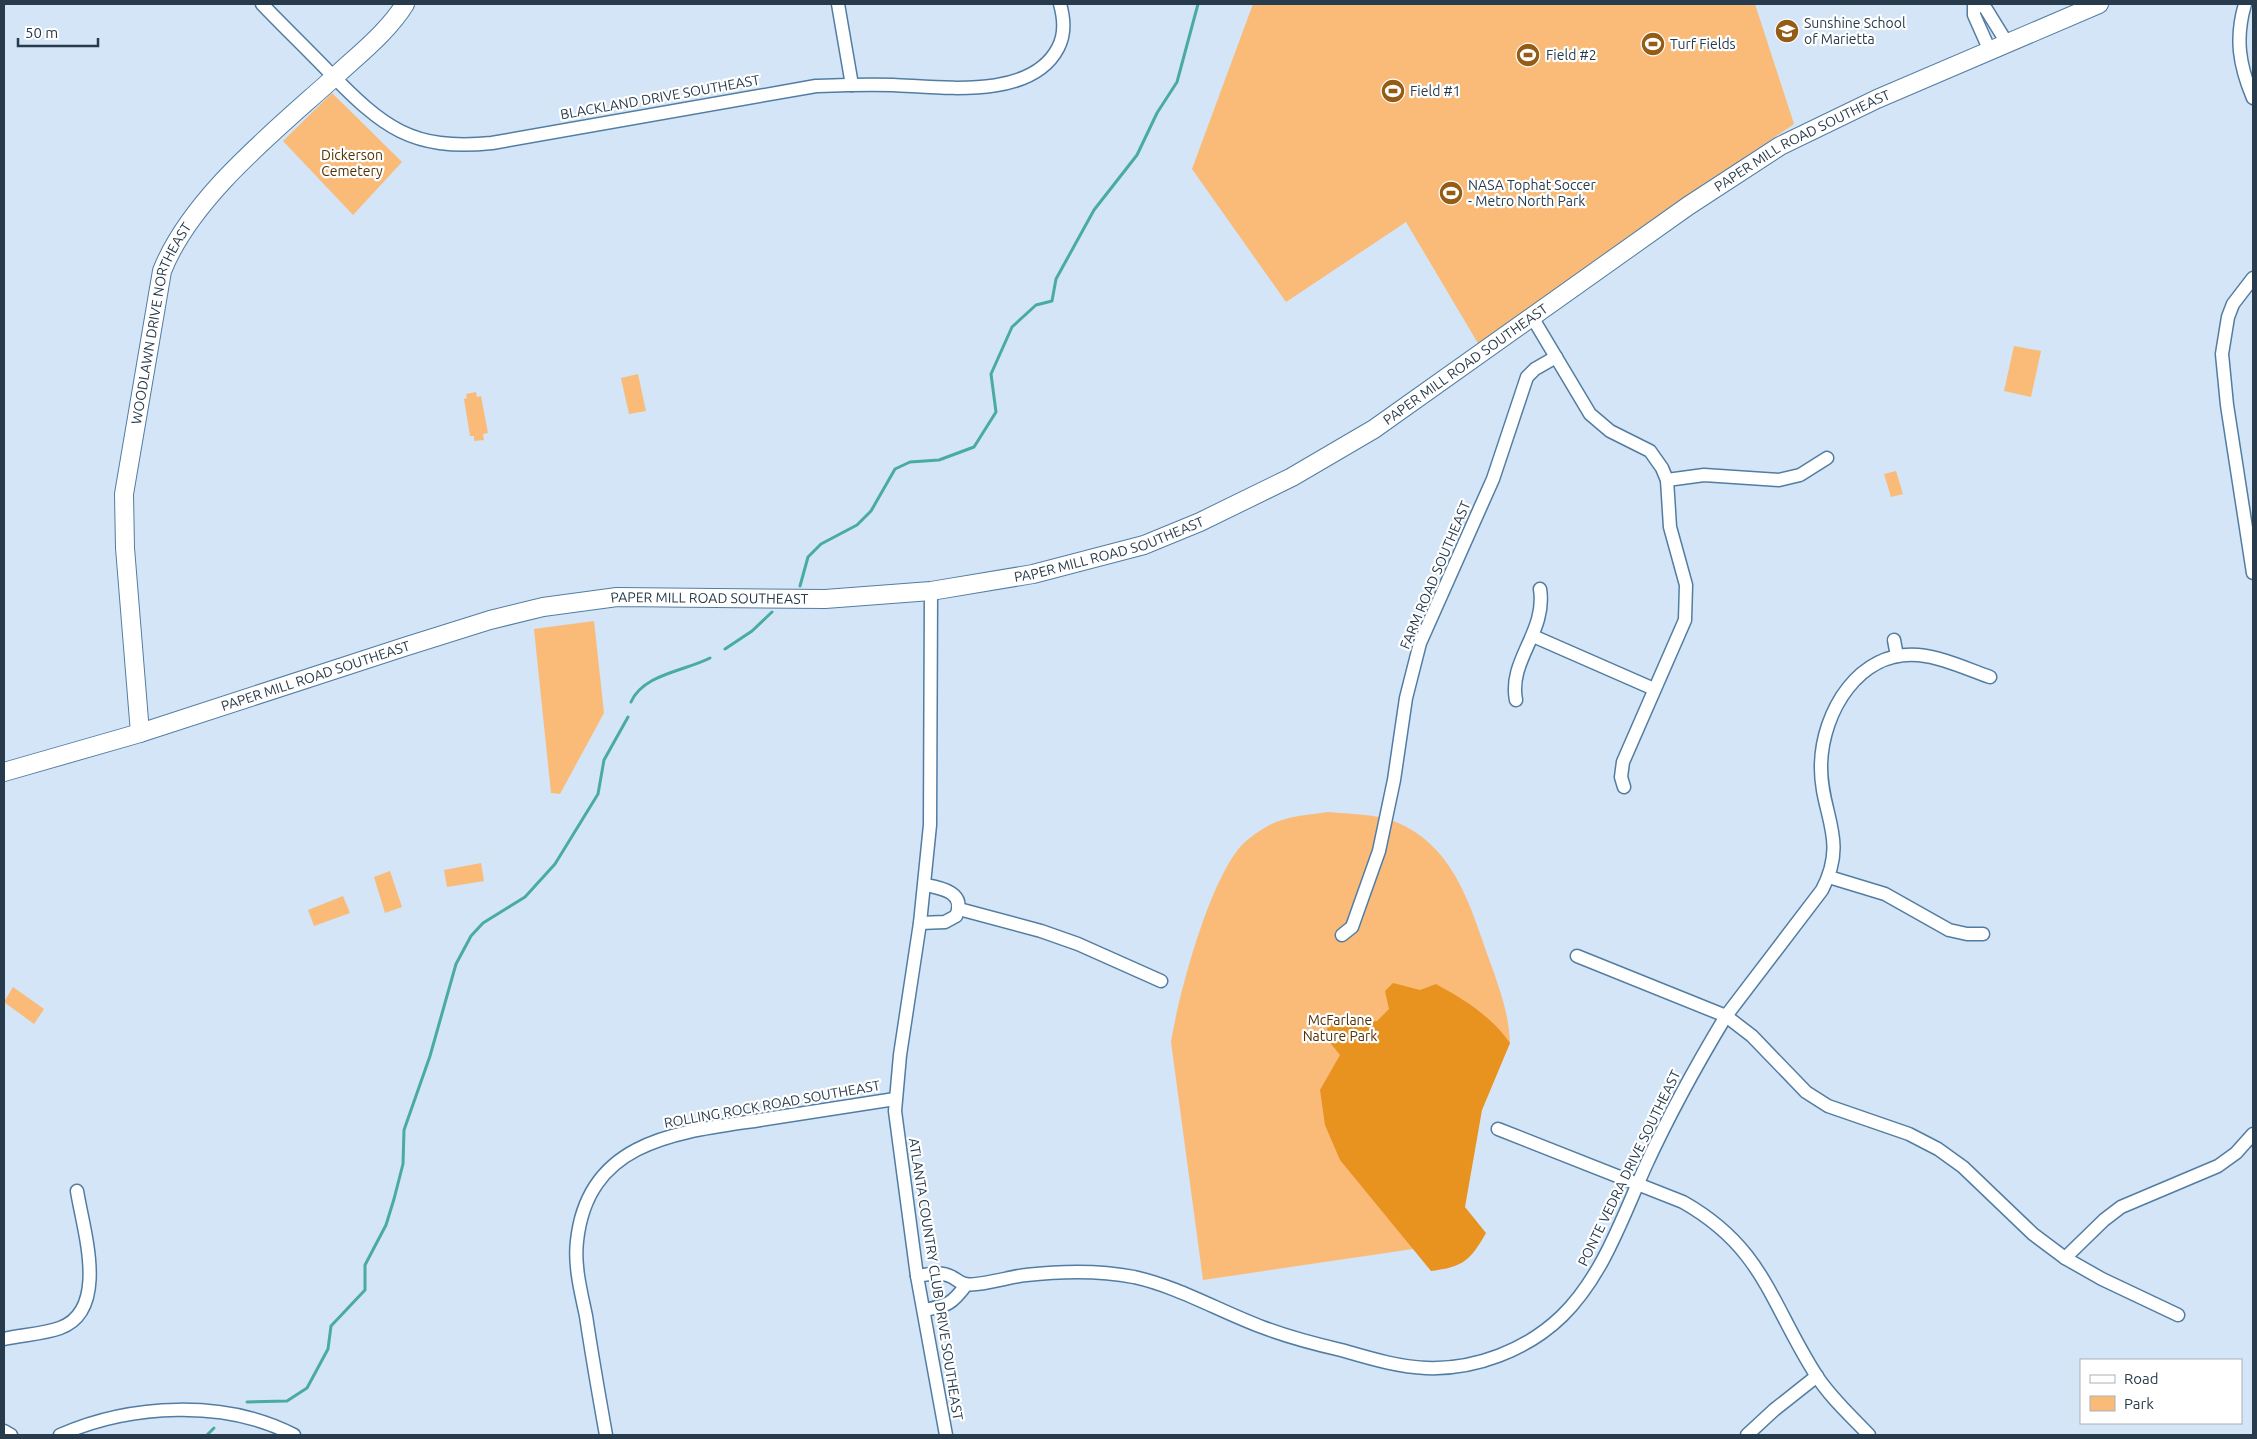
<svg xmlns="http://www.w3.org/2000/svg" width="2257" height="1439" font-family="Ubuntu,sans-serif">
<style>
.green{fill:#fabb78}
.forest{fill:#e8921f}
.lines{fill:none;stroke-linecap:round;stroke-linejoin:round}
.stream{stroke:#49aba2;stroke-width:3}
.street-casing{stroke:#527da3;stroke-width:15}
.secondary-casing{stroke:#527da3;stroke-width:20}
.street{stroke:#fff;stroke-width:12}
.secondary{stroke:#fff;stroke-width:18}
.labels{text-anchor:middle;stroke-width:4.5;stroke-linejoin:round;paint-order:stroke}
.poi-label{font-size:14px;fill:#283b4c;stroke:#fff;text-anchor:start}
.street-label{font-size:14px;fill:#283b4c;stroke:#fff}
.park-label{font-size:14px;fill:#523003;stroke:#fff}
</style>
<rect width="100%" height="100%" fill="#d3e5f6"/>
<g class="green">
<path d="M1253 4H1755L1794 124 1625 239 1479 345 1406 222 1286 302 1192 169Z"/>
<path d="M332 93 402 162 353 215 283 141Z"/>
<path d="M2014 346 2041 351 2031 397 2004 391Z"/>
<path d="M638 374 646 411 629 414 621 378Z"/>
<path d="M476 392 477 397 481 396 488 433 483 434 484 440 474 441V436H470L464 399 467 398 466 394Z"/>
<path d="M1896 471 1903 494 1891 497 1884 474Z"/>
<path d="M594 621 604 713 560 794 551 793 534 629Z"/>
<path d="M1328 812C1350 814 1376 814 1396 822 1450 844 1468 898 1485 948 1496 979 1509 1010 1510 1043L1428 1236 1413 1249 1203 1280 1171 1042C1179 993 1209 882 1241 846 1247 839 1258 832 1266 827 1284 816 1308 815 1328 812Z"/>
<path d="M481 863 484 881 447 887 444 870Z"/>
<path d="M390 871 402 907 385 913 374 877Z"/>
<path d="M343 896 350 913 314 926 308 910Z"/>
<path d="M13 987 44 1009 34 1024 4 1002Z"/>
</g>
<path class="forest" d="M1393 983 1420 990 1436 984C1465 1000 1491 1016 1510 1043L1482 1110 1465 1207 1486 1233C1470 1261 1463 1267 1431 1271L1340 1160 1325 1125 1320 1090 1340 1055 1328 1040 1327 1025 1343 1018 1363 1022 1377 1021 1389 1009 1385 991Z"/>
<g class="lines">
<g class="stream">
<path d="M800 586 808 557 821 544 857 525 871 511 895 469 910 462 939 460 974 447 996 412 991 374 1012 327 1036 305 1052 301 1056 279 1094 210 1137 155 1157 113 1177 82 1198 4"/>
<path d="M725 649 752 631 772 612"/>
<path d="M631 702C643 674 685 671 710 658"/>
<path d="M247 1402 287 1401 307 1388 328 1349 331 1326 365 1290V1265L386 1225 394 1199 403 1164 404 1130 430 1056 456 964 471 936 483 923 525 897 555 864 598 794 604 760 628 717"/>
<path d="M207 1435 214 1428"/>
</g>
<g class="street-casing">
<g id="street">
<path d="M262 4C284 27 307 49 329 72 383 127 411 151 492 143L816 86C842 85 867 84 893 85 942 87 1031 100 1058 48 1065 35 1064 18 1060 4"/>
<path d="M838 4 852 85"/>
<path d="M1974 4V15L1990 51"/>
<path d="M1980 4 1986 9 2007 43"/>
<path d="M2245 4C2235 38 2239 65 2253 98"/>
<path d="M2253 278 2233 304 2228 317 2222 354 2227 405 2253 573"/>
<path d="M1532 317 1590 414 1610 431 1650 451 1662 468 1667 480 1670 527 1686 585 1685 620 1623 762 1621 777 1624 787"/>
<path d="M1667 480 1704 475 1779 480 1800 475 1827 458"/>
<path d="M931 591 930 825 920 923 900 1055 895 1111 917 1276 946 1435"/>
<path d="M1533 636 1654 689"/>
<path d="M1894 640 1897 656"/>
<path d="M1516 700C1508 660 1547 632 1540 589"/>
<path d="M1829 877 1885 894 1949 930 1967 934H1983"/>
<path d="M959 909 1041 931 1078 944 1161 981"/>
<path d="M920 923 945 922 956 916C966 893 943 888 925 885"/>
<path d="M1342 935 1352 927 1379 851 1394 780 1406 698 1420 643 1493 479 1527 377 1535 369 1556 357"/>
<path d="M1577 956 1726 1016 1752 1036 1806 1092 1828 1106 1909 1134 1938 1149 1963 1167 2033 1234 2065 1258 2102 1279 2178 1315"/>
<path d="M1498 1129 1683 1202C1764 1248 1770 1303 1816 1375 1830 1397 1851 1416 1869 1435"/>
<path d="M2065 1258 2104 1220 2121 1207 2218 1166 2236 1153 2253 1134"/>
<path d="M917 1276C929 1274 941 1271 952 1277 956 1279 961 1284 966 1284 977 1287 1013 1276 1026 1275 1062 1271 1098 1270 1134 1277 1179 1287 1219 1311 1262 1327 1288 1337 1315 1344 1341 1350 1369 1358 1398 1367 1426 1368 1475 1370 1527 1350 1562 1316 1603 1276 1623 1216 1646 1165 1670 1113 1697 1064 1726 1016L1822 890C1849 839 1820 814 1821 765 1822 712 1859 650 1918 655 1942 657 1967 669 1990 677"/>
<path d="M924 1310C947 1306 952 1304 966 1285"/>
<path d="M4 1339C22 1335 43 1334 60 1328 110 1310 83 1229 77 1191"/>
<path d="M4 1431 11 1435"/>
<path d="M60 1435C130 1404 225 1399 294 1435"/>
<path d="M606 1435C599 1396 592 1356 586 1316 581 1292 574 1266 577 1241 588 1139 680 1132 760 1120 805 1113 850 1106 895 1099"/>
<path d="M1747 1435 1774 1410 1817 1376"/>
</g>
</g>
<g class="secondary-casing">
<g id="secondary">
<path id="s1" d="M140 733 125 548 124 494 162 271C192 195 280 127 340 72 363 51 389 30 405 4"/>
<path id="s2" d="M4 772 140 733 404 647 490 620 543 607 617 597 825 599 931 591 1033 574 1144 545 1200 522 1292 477 1374 429 1688 206 1780 146 1877 99 2099 4"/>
</g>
</g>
<use href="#street" class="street"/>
<use href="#secondary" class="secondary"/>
</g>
<defs>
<g id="school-disc" transform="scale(1.25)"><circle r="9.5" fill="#945c15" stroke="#fff"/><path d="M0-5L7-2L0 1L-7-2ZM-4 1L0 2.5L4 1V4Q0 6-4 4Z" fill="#fff"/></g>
<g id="stadium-disc" transform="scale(1.25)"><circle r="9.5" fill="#945c15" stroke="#fff"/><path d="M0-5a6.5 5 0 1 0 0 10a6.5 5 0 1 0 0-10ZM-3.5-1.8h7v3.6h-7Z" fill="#fff"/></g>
</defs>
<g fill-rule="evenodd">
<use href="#school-disc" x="1787" y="31"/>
<use href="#stadium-disc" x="1653" y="44"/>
<use href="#stadium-disc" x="1528" y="55"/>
<use href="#stadium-disc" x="1393" y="91"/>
<use href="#stadium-disc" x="1451" y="193"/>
</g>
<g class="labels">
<g class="poi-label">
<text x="1804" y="28">Sunshine School<tspan x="1804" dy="16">of Marietta</tspan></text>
<text x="1670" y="49">Turf Fields</text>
<text x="1546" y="60">Field #2</text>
<text x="1410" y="96">Field #1</text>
<text x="1468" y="190">NASA Tophat Soccer<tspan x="1468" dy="16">- Metro North Park</tspan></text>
</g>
<g class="street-label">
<text transform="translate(660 97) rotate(-10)" y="5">BLACKLAND DRIVE SOUTHEAST</text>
<text dy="5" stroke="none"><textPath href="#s2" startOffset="1946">PAPER MILL ROAD SOUTHEAST</textPath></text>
<text dy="5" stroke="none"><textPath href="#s1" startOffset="415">WOODLAWN DRIVE NORTHEAST</textPath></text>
<text dy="5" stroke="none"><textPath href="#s2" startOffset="1541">PAPER MILL ROAD SOUTHEAST</textPath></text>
<text dy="5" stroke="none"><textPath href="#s2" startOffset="1136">PAPER MILL ROAD SOUTHEAST</textPath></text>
<text transform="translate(1435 575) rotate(-67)" y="5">FARM ROAD SOUTHEAST</text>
<text dy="5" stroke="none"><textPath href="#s2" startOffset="731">PAPER MILL ROAD SOUTHEAST</textPath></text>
<text dy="5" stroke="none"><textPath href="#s2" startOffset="326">PAPER MILL ROAD SOUTHEAST</textPath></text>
<text transform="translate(772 1104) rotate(-10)" y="5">ROLLING ROCK ROAD SOUTHEAST</text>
<text transform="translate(1629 1168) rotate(-64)" y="5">PONTE VEDRA DRIVE SOUTHEAST</text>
<text transform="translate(936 1279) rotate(81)" y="5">ATLANTA COUNTRY CLUB DRIVE SOUTHEAST</text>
</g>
<g class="park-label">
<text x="352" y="160">Dickerson<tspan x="352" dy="16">Cemetery</tspan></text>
<text x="1340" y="1025">McFarlane<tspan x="1340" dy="16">Nature Park</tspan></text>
</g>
</g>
<rect width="2257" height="1439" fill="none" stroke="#283b4c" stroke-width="10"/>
<rect x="2080" y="1359" width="162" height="65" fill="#ffffff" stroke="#a9b1b7"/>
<rect x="2090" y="1375" width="25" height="8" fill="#ffffff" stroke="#a9b1b7"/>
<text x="2124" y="1384" font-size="15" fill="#283b4c">Road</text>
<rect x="2090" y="1396" width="25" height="15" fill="#fabb78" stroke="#a9b1b7"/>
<text x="2124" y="1409" font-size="15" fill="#283b4c">Park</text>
<path d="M18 38v8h80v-8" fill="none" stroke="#283b4c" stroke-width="2.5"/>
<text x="25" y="38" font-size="15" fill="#283b4c" stroke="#ffffff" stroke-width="4" paint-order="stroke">50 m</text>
</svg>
